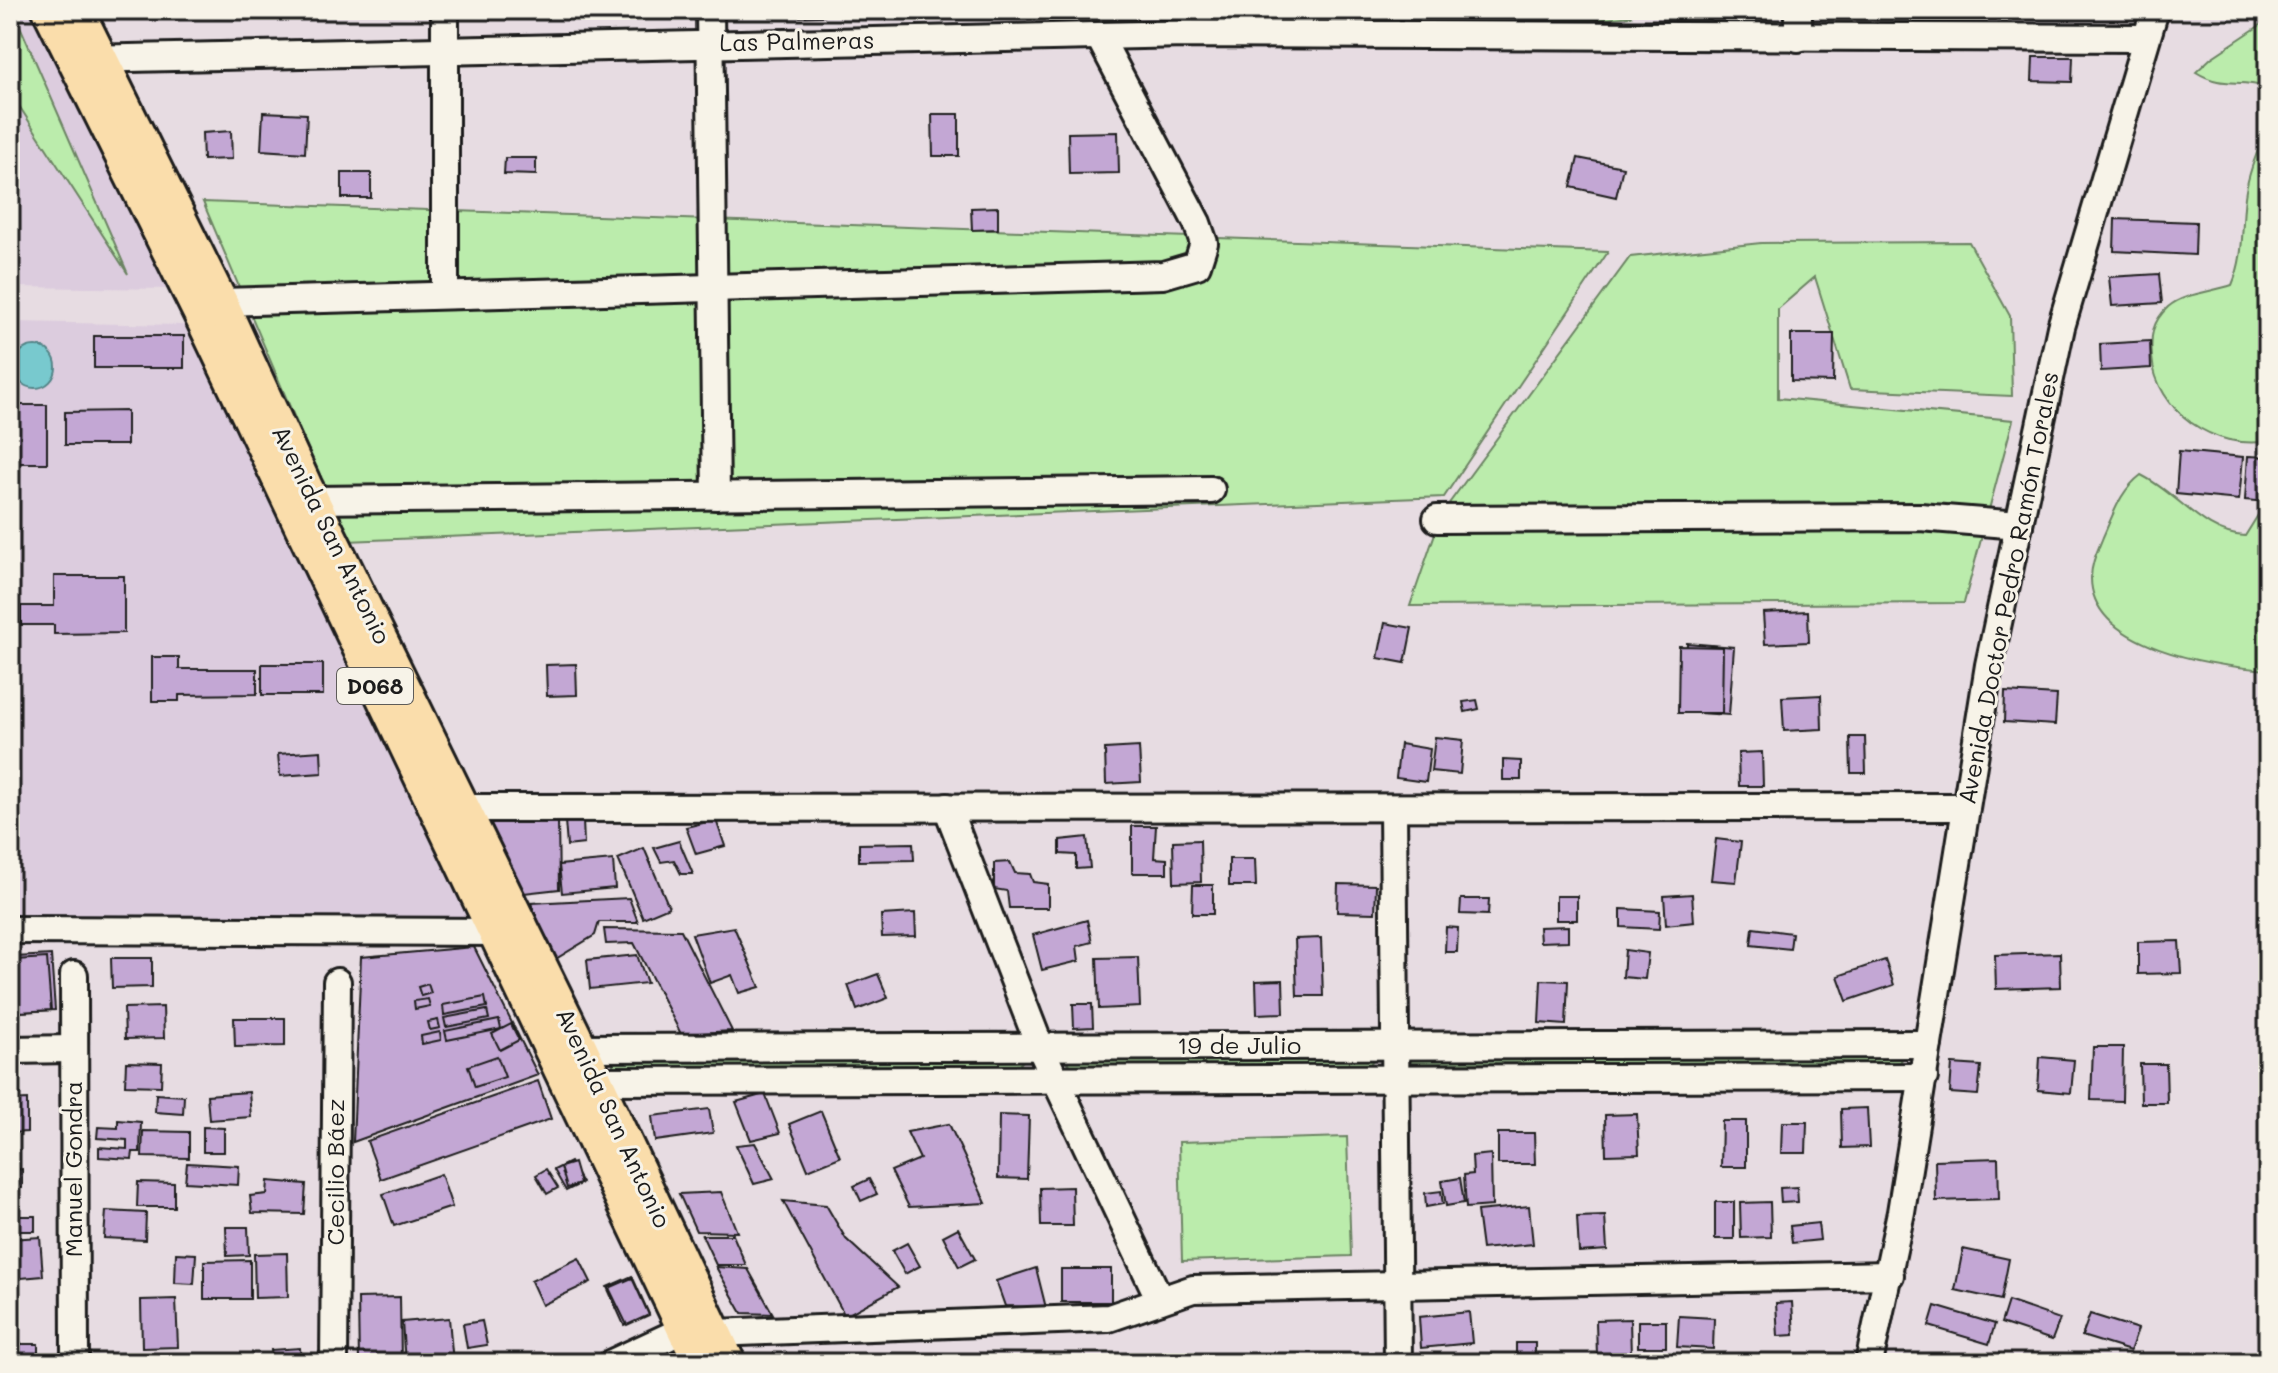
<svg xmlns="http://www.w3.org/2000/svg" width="2278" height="1373" font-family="Mali,sans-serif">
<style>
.built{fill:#dcccde}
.green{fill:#bbecac;stroke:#6c8464;stroke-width:2}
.water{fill:#78c9ce;stroke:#538487;stroke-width:2}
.building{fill:#c3a7d4;stroke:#1c1c1c;stroke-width:2}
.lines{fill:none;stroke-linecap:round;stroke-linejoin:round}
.minor-casing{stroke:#1c1c1c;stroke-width:32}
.major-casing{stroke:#1c1c1c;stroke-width:38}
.minor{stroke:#f7f3e8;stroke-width:26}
.major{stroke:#faddab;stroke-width:32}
.labels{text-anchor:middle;stroke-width:6;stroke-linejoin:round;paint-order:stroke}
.shield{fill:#f7f3e8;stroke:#5e5c59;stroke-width:2}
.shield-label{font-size:22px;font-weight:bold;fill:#1c1c1c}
.street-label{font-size:24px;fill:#1c1c1c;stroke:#f7f3e8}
</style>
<rect width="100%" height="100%" fill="#e7dce2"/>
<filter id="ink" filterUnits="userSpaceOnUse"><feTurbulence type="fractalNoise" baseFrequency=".0125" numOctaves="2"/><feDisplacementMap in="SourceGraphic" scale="16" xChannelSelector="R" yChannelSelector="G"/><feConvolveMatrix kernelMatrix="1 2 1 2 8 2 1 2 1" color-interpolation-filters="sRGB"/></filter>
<g filter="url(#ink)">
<g class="built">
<path d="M10 10H38L175 289 10 287Z"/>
<path d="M10 322 184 325 473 922 10 923Z"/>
</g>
<g class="green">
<path d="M10 10H13L128 274 10 92Z"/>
<path d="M1437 10H1627L1631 16 1439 40Z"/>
<path d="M1652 10H1777V15L1652 14Z"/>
<path d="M2268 20V88C2238 77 2225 90 2196 72L2211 58Z"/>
<path d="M2268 125V441C2215 451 2156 411 2152 357 2150 336 2152 322 2168 307 2184 293 2212 292 2232 285 2245 255 2241 228 2245 197 2248 172 2259 148 2268 125Z"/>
<path d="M203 202 1608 252 1444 497 347 541Z"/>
<path d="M1969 242 2010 316 2012 396 1850 389 1815 277 1778 309V398L2013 420 1964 603 1410 606 1442 513 1630 257 1761 243Z"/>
<path d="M2141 475C2178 493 2203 534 2245 536L2268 499V670C2214 666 2091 649 2091 578 2091 563 2098 550 2103 537 2114 513 2120 491 2141 475Z"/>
<path d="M1898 1055 1903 1058 1898 1065 1409 1063 1414 1057Z"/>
<path d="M1017 1057 1022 1062 1017 1067 618 1068 613 1065 614 1060Z"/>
<path d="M1368 1057 1373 1060 1368 1067 1072 1066 1066 1061Z"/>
<path d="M1347 1137 1351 1256 1182 1261 1179 1142Z"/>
</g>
<circle class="water" cx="35" cy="367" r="21"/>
<g class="building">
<path d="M215 10H256V17L215 18Z"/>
<path d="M624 10H666V12L625 15Z"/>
<path d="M791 10H823L824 16 792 17Z"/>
<rect x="1299" y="10" width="36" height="11"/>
<path d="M2033 57H2073L2072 82 2032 81Z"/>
<path d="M263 112 307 114 305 153 261 150Z"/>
<path d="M932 114H959V156H933Z"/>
<path d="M231 131 232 159 203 160 202 133Z"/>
<path d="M1118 132 1119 173 1069 174 1068 133Z"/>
<path d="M505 158H536V175L504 174Z"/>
<path d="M1578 158 1623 167 1616 197 1571 187Z"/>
<rect x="342" y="173" width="29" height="25"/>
<path d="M998 207V229L972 230 971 208Z"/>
<path d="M2115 219 2196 222 2195 255 2114 251Z"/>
<path d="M2159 274 2162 303 2112 306 2109 277Z"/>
<path d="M1791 334H1834L1833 382 1791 381Z"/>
<rect x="94" y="336" width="90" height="32"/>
<path d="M2150 341 2151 368 2101 371 2100 344Z"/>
<rect x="10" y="405" width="37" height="58"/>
<path d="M127 411V445H65V412Z"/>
<path d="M2179 451 2243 457 2239 500 2176 494Z"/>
<path d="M2248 456 2268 457V502L2245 500Z"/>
<path d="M54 576H124V633L54 634V625H21V606H54Z"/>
<path d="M1808 611 1809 642 1765 644 1763 613Z"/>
<path d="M1385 623 1412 628 1405 663 1378 658Z"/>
<path d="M1687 643 1734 647 1729 715 1683 712Z"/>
<path d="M1679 646 1723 647 1722 713H1678Z"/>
<path d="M152 657H179V669H257V694L179 695V701H152Z"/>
<rect x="262" y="664" width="61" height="31"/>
<path d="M576 664 577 695 547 696 546 665Z"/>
<path d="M2005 692 2057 695 2055 725 2004 722Z"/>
<path d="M1821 695 1822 729 1784 731 1782 697Z"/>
<path d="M1477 700 1479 709 1465 712 1463 702Z"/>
<path d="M1435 737 1463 740 1460 774 1431 771Z"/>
<path d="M1850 737H1865L1866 773H1851Z"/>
<path d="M1400 744 1430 749 1426 782 1396 778Z"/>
<path d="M1139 747 1141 782 1106 784 1105 749Z"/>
<path d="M321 751 322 773 280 776 278 754Z"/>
<path d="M1762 752 1763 786H1739L1738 753Z"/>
<path d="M1503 760 1521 761V780H1503Z"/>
<path d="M558 820 559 889 524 893 490 823Z"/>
<path d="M583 820 584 844 567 846 565 821Z"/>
<path d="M716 820 725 846 696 854 686 827Z"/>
<path d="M1132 826H1156L1154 858 1167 859V873H1132Z"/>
<path d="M1087 837 1090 868 1076 869V855L1060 854V840Z"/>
<path d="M1716 839 1741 842 1736 882 1711 880Z"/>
<path d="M1200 840 1201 882 1174 883 1173 841Z"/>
<path d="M679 841 693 874H681L674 860 661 862 654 848Z"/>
<path d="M913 843 914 860 859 861V844Z"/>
<path d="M644 848 669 907 643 918 618 859Z"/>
<path d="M1229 859H1255L1256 886H1229Z"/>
<path d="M613 860 615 888 562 893 559 865Z"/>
<path d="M1010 862 1015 873 1030 874 1033 882 1048 884V908H1009L1007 891 994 889V863Z"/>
<path d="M1338 884 1376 885 1375 913 1337 912Z"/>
<path d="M1193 885H1213V914H1192Z"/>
<path d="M1692 894 1694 922 1666 925 1664 896Z"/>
<rect x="1556" y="896" width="21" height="24"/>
<path d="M629 898 638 922H599L595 935 554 960 531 903Z"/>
<path d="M1461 899H1489L1488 915 1460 914Z"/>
<path d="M1621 909 1660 911 1659 929 1621 927Z"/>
<path d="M915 913 916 936 882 937 881 915Z"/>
<path d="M1087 920 1092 942 1077 946 1079 961 1042 970 1033 935Z"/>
<path d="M1568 926V941L1540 942 1539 927Z"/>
<path d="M734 927 760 987 739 993 732 975 710 983 692 934Z"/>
<path d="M1446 927 1458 928 1457 952H1445Z"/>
<path d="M1753 928 1792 933 1790 949 1751 945Z"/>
<path d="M604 929 681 930 732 1031 681 1034 634 943 606 944Z"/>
<path d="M1321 938 1323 996H1297L1295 939Z"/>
<path d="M2179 941 2181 973 2138 974V942Z"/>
<path d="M474 947 538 1075 353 1142 361 957Z"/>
<path d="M1625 950 1648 953 1645 979 1623 977Z"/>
<path d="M2060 953 2061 987 1996 989 1995 955Z"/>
<path d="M51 955 55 1010 18 1012 15 957Z"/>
<path d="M637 955 647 983 590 989 587 960Z"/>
<path d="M1138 957 1140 1007 1099 1009 1097 958Z"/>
<path d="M47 958 51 1010 19 1012 15 960Z"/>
<path d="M111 958H152V987L112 988Z"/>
<path d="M1885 960 1894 985 1847 1001 1838 976Z"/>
<path d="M878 974 888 998 857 1010 848 985Z"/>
<path d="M1283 980 1284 1013 1257 1014 1256 981Z"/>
<path d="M1541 980 1568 981 1566 1025 1539 1023Z"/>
<path d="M428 984 431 993 421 996 418 987Z"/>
<path d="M485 997 487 1007 444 1015 443 1005Z"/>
<path d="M428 999 430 1006 415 1009 414 1001Z"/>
<path d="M1073 1004H1092L1093 1027 1074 1028Z"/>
<path d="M163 1007 164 1038 125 1039 124 1008Z"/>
<path d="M487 1010 489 1019 446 1027 444 1018Z"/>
<path d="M234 1018H285V1046L235 1047Z"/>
<path d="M438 1020 440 1028 430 1030 428 1022Z"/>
<path d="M499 1020 501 1029 447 1040 445 1031Z"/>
<path d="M511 1024 519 1040 500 1050 492 1034Z"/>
<path d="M440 1032 441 1040 422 1044 421 1036Z"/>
<path d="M2093 1047H2123L2122 1101 2091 1100Z"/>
<path d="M497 1056 505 1077 475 1087 468 1066Z"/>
<path d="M2040 1057 2074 1060 2071 1093 2038 1090Z"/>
<path d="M126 1062 162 1063 161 1086 125 1085Z"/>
<path d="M1952 1064 1981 1066 1978 1095 1950 1093Z"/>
<path d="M2140 1064H2166L2167 1103H2141Z"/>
<path d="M538 1081 551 1119 381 1179 367 1141Z"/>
<path d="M249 1092 251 1117 209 1120 207 1095Z"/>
<path d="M156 1094 184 1096 183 1114 155 1112Z"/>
<path d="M765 1094 780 1133 751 1140 736 1102Z"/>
<path d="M27 1100V1132L10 1133V1101Z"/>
<path d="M1867 1108 1869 1147 1842 1148 1841 1109Z"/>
<path d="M709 1109 713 1133 655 1141 652 1116Z"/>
<path d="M821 1111 840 1157 808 1170 789 1124Z"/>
<path d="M1637 1114 1639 1154 1606 1155 1605 1115Z"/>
<path d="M999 1115 1029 1116 1027 1179 998 1178Z"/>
<path d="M118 1120 141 1122 140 1152H133L132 1159 99 1157V1147L127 1149V1140L97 1138 98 1127 118 1128Z"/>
<path d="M1722 1121H1746V1167H1721Z"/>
<path d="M1782 1122H1807L1806 1153H1781Z"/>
<path d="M949 1124 986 1203 909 1207 891 1171 920 1159 907 1132Z"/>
<path d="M203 1127 224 1128V1152H203Z"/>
<path d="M143 1131 189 1132V1158L142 1157Z"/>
<path d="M1498 1133H1534L1535 1164H1498Z"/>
<path d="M755 1143 774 1179 754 1184 736 1145Z"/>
<path d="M1491 1154 1492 1206 1466 1208 1464 1175 1473 1174 1472 1156Z"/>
<path d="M1998 1158 1999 1199 1936 1201 1935 1160Z"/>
<path d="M570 1162 582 1183 566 1191 554 1170Z"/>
<path d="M187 1163 239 1166 238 1185 185 1182Z"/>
<path d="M574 1163 580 1184 567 1188 561 1167Z"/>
<path d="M22 1169V1188H10V1170Z"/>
<path d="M546 1169 558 1188 547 1194 536 1175Z"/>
<path d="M441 1174 452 1207 394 1226 383 1194Z"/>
<path d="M1460 1178 1464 1203 1446 1206 1442 1181Z"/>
<path d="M869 1179 877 1194 861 1201 854 1186Z"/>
<path d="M268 1181 306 1184 304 1214 252 1213 250 1196 267 1194Z"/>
<path d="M138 1182 174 1183V1207H137Z"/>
<path d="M1072 1187 1073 1226H1041L1040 1188Z"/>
<path d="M1797 1187 1798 1202 1781 1203 1780 1188Z"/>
<path d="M1441 1191 1443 1204 1426 1207 1425 1193Z"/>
<path d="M721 1192 737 1232 696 1231 679 1194Z"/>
<path d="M783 1201 826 1205 846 1239 898 1287 845 1316Z"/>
<rect x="1715" y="1202" width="19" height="37"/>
<path d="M1770 1202 1771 1237 1741 1238 1740 1203Z"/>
<path d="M1529 1206 1533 1244 1482 1249 1477 1211Z"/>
<path d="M106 1211 146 1213 145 1240 104 1238Z"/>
<rect x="10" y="1216" width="25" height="15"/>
<path d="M1605 1216 1607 1250 1579 1252 1577 1217Z"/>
<path d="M1818 1223 1820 1240 1792 1243 1790 1226Z"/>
<path d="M226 1227H248L249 1255 227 1256Z"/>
<path d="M958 1228 975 1259 959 1267 943 1236Z"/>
<path d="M702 1235H733L746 1265H716Z"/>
<path d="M40 1237 43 1276 10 1279V1239Z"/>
<path d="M907 1243 920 1266 905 1274 892 1251Z"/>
<path d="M1963 1249 2009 1259 2001 1300 1955 1290Z"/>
<path d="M176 1253 196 1254 194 1284 175 1283Z"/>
<path d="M287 1253 288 1297 255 1298 254 1254Z"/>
<path d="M579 1258 591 1282 542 1305 531 1281Z"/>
<path d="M250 1260V1299H204V1261Z"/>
<path d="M716 1267 748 1269 773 1314 742 1313Z"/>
<path d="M1036 1268 1046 1308 1005 1306 996 1281Z"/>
<rect x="1061" y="1269" width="50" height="33"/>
<path d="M632 1276 649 1314 624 1325 607 1287Z"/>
<path d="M632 1278 649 1315 627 1325 609 1288Z"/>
<path d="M400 1297 401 1363H359L358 1298Z"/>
<path d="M176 1299 178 1347 142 1348 141 1300Z"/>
<path d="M2008 1301 2060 1319 2052 1340 2001 1323Z"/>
<path d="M1792 1302 1794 1335 1778 1336 1776 1303Z"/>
<path d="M1935 1306 1995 1324 1989 1344 1929 1326Z"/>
<path d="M1469 1312 1472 1343 1421 1348 1419 1317Z"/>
<path d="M2090 1314 2138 1329 2130 1351 2082 1336Z"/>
<path d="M1679 1316 1714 1318 1713 1349 1677 1347Z"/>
<path d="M449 1318 453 1363H405L402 1322Z"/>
<path d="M1630 1319 1631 1357H1597L1596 1320Z"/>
<path d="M482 1321 487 1345 467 1348 463 1324Z"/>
<rect x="1638" y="1321" width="28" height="26"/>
<rect x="1516" y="1343" width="19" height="20"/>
<rect x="10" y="1344" width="28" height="19"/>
<path d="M300 1348 301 1363H272L271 1350Z"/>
<path d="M258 1356V1363H226V1358Z"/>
<rect x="1711" y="1356" width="34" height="7"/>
<path d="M218 1359V1363H187V1360Z"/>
</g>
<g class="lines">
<g class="minor-casing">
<g id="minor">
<path d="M710 10 716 496"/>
<path d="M1798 38V10"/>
<path d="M84 59 1186 34 2146 38"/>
<path d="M445 295V10"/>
<path d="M205 309 221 302 1163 275 1197 265 1204 243 1197 223 1100 38"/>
<path d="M313 500 1211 490"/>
<path d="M1437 519 1920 517 2019 525"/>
<path d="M947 807 1040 1047 1160 1300"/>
<path d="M463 808 1966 807"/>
<path d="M1393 808 1398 1363"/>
<path d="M10 930 511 932"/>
<path d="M74 975 75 1363"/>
<path d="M564 1048 1928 1044"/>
<path d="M10 1050 74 1049"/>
<path d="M581 1081 1924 1077"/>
<path d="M334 1363 337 982"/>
<path d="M612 1363 685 1329 714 1333 1109 1318 1193 1289 1890 1275"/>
<path d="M1869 1363 1901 1212 1989 665 2061 327 2155 10"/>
</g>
</g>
<g class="major-casing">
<g id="major">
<path d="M49 10 199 312 700 1363"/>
<path d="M77 10 221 302 305 485 581 1048 729 1363"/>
</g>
</g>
<use href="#minor" class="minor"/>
<use href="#major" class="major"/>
</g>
</g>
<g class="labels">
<rect class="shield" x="337" y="668" width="76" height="36" rx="6"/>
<g class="shield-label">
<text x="375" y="694">D068</text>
</g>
<g class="street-label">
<text transform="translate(797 42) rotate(-1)" y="8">Las Palmeras</text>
<text transform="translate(331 535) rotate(64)" y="8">Avenida San Antonio</text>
<text transform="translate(2009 588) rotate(-79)" y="8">Avenida Doctor Pedro Ramón Torales</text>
<text x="1239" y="1054">19 de Julio</text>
<text transform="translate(613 1118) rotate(65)" y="8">Avenida San Antonio</text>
<text transform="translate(74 1169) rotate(-90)" y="8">Manuel Gondra</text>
<text transform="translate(336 1172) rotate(-90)" y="8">Cecilio Báez</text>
</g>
</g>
<rect width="2278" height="1373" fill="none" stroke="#f7f3e8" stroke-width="40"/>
<rect x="20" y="20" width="2238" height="1333" fill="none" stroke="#1c1c1c" stroke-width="3" filter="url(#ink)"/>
</svg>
